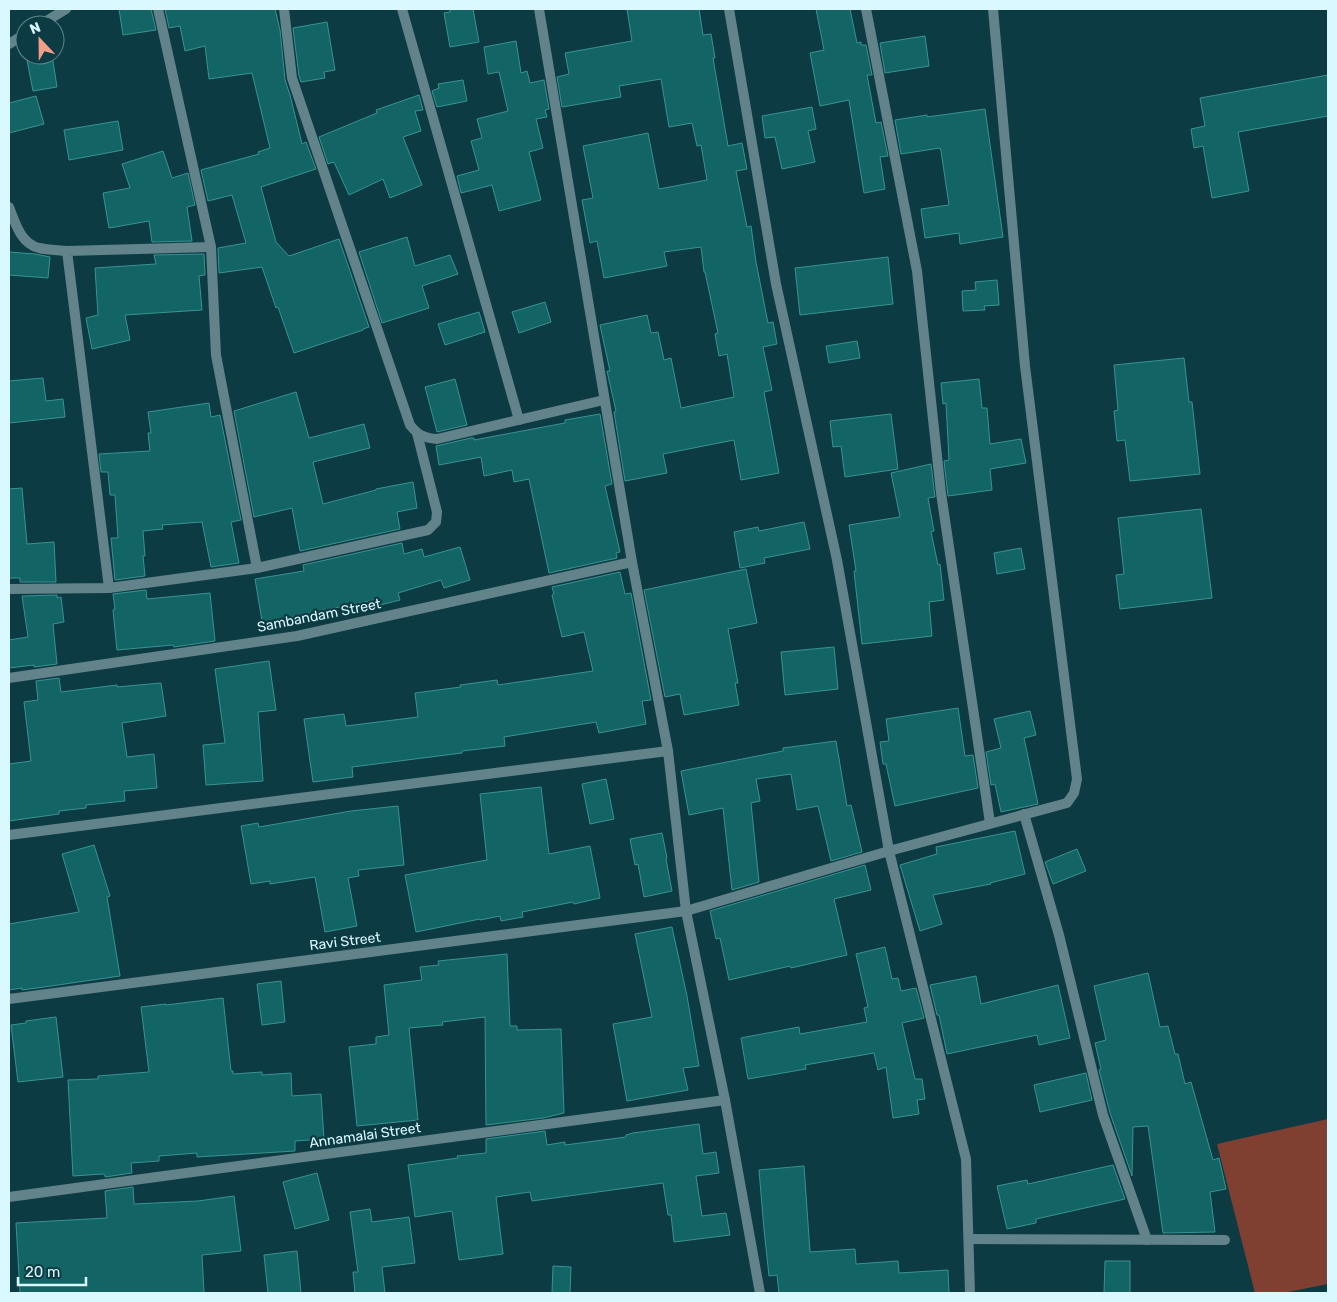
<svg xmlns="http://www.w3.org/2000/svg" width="1337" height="1302" font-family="Rubik,sans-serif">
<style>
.green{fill:#7f3f31}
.building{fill:#126564;stroke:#399391}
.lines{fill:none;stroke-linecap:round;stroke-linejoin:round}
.minor{stroke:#63838a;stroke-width:10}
.labels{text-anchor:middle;stroke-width:4.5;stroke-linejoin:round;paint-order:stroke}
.street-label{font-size:14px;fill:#d9f8ff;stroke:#0d3b44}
</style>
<rect width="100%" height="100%" fill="#0d3b44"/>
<path class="green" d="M1328 1119V1284L1283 1293H1255L1217 1144Z"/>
<g class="building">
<path d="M119 9H151L156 30 123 35Z"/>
<path d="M165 9H275L280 30 285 80 290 95 302 144 306 142 316 169 261 187 276 242 289 256 339 239 369 327 363 329V330L294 353 278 307 276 308 262 267 219 273 218 248 246 243 232 195 208 201 201 170 259 154 258 152 270 148 252 73 209 79 205 46 185 51 180 26 169 28Z"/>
<path d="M450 9H473L479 42 450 47 444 13 450 12Z"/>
<path d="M627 9H699L703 35 711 34 715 58H713L728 146 742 143 747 169 736 171 747 227 751 226 756 262 768 323 773 322 777 344 763 347 772 390 764 392 779 473 741 480 734 440 663 454 667 473 625 481 614 412 616 411 607 371H610L600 325 647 315 651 333 658 332 664 360 671 358 681 408 734 397 727 354 719 356 715 334 718 333 705 272H704L701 247 664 252 667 266 604 278 597 241 590 243 582 200 593 198 583 146 648 133 659 189 707 180 701 145 697 146 692 123 669 127 661 79 619 86 621 97 562 107 557 77 569 74 565 53 632 41Z"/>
<path d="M816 9H850L857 43 861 42V45H866L872 75H867L876 123 881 122 888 156 880 157 885 189 864 193 849 100 820 106 810 53 824 50Z"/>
<path d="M327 22 335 70 324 72 325 78 301 82 299 76 293 28Z"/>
<path d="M925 36 929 66 885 73 880 43Z"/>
<path d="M516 41 521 73 527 71 530 83 544 80 549 109 545 110 547 117 536 119 543 148 529 152 541 200 499 211 492 185 461 193 457 176 479 170 471 141 482 138 477 119 508 111 499 72 488 74 484 47Z"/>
<path d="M26 55H52L57 87 33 91Z"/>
<path d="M1328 75V116L1238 132 1249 191 1212 198 1203 146 1194 148 1191 129 1205 126 1200 98Z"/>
<path d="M463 80 467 101 437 107 432 91 439 88 438 84Z"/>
<path d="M419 95 423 110 415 111 421 131 403 137 422 185 390 198 383 179 349 195 334 162 328 164 319 137 377 113 376 110Z"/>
<path d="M36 96 44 124 9 133V103Z"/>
<path d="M812 107 816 129 808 131 815 162 782 169 775 137 765 138 762 116Z"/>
<path d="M985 109 1003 237 960 244 959 233 925 238 921 209 949 205 941 151 940 148 901 154 895 120 927 115V117Z"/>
<path d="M118 121 123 150 69 160 64 130Z"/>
<path d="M163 151 172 178 188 173 195 205 187 207 192 241 152 242 149 221 109 228 103 193 130 188 122 164Z"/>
<path d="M407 237 415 266 450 255 458 274 422 286 429 308 382 323 359 252Z"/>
<path d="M9 252 35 254 50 257 48 278 9 275Z"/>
<path d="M204 254 205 275 199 276 202 310 125 315 130 340 92 349 86 318 98 315 95 268 156 264 154 255Z"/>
<path d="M888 257 893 304 800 315 795 268Z"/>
<path d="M997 280 999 305 984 306 985 310 963 311 962 291 976 290 975 282Z"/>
<path d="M545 302 551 322 519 333 512 312Z"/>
<path d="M479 312 485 332 445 345 438 324Z"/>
<path d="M857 341 860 358 829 363 826 346Z"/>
<path d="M1184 358 1189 402H1192L1200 474 1130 481 1125 440 1117 441 1114 411 1118 410 1114 365Z"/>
<path d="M43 378 46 401 63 399 65 417 9 423V381Z"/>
<path d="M455 379 467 425 437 432 425 387Z"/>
<path d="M979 379 982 408H987L990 444 1021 439 1026 463 990 469 992 490 948 496 944 461 949 460 946 403 943 404 941 383Z"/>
<path d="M296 392 309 438 364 424 370 448 313 462 323 504 376 490V489L413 482 417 508 397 512 400 529 300 551 292 508 254 517 234 411Z"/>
<path d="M209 403 211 417 220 415 241 520 231 522 239 563 211 567 202 522 162 525 163 529 143 531 145 556H143L145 576 115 580 111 538H118L115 495H110L108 472H101L99 454 150 451 148 433H151L148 412Z"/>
<path d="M600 414 612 484 605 486 620 552 616 553 617 558 549 573 529 479 514 482 512 470 484 476 481 457 439 465 436 446 471 438H474V440L565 423V420Z"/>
<path d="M891 414 898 469 845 477 841 446 833 447 830 421Z"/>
<path d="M931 464 935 497 928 498 934 531 931 532 938 565 940 564 944 600 929 602 932 636 862 644 854 571H856L849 525 900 517 891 473Z"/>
<path d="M22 488 27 544 54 542 56 582H20V578H9V489Z"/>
<path d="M1201 509 1212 598 1120 609 1116 575 1124 574 1118 518Z"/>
<path d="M804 522 810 549 764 558 765 563 740 568 734 532 758 527 759 531Z"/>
<path d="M402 543 404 554 422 549 424 557 460 547 470 580 444 588 441 580 398 593 400 600 376 606 374 600 290 617 291 622 263 627 255 579 304 571 303 565Z"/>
<path d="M1021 548 1025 569 997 574 994 553Z"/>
<path d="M746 569 757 623 728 629 738 683H735L739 705 684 715 680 694 665 697 644 590Z"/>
<path d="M620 572 625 594 631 593 651 700 642 701 646 724 599 733 596 722 504 737 505 746 462 751V753L352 767 353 777 313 782 304 719 344 714 346 726 418 717 415 693 461 687 460 685 497 680 498 685 593 671 584 632 562 637 552 595 554 594 552 587Z"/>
<path d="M146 590 147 599 210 593 215 641 174 647 173 645 117 650 113 610 115 609 113 594Z"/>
<path d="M57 595V598L61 597 64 622 53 624 57 664 34 667V665L9 668V640L28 637 22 596Z"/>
<path d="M834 647 838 689 785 695 781 652Z"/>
<path d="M269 661 276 710 258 712 263 781 206 785 203 745 225 743 215 669Z"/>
<path d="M59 678 61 692 117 685V687L161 683 166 716 122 723 127 757 154 754 157 788 124 791 125 801 86 805V808L59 811V814L9 821V764L31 761 24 702 38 700 36 681Z"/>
<path d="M958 708 965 756 973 755 978 788 895 806 886 764H883L880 742 889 741 886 719Z"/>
<path d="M1030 711 1036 735 1024 738 1038 804 1001 812 995 784 991 785 986 752 1001 748 994 719Z"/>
<path d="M836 741 847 806 851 805 862 852 831 861 818 806 797 810 791 774 756 779 760 801 751 803 759 882 732 890 723 808 689 815 681 771 783 751V748Z"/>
<path d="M606 779 614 819 590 824 582 784Z"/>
<path d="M541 787 549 854 590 846 600 898 574 904 573 902 522 912 523 917 501 921 500 916 480 920V919L416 932 405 875 487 860 480 794Z"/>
<path d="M398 806 404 865 358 870 359 876 348 878 357 926 325 932 315 877 270 884V881L251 884 241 826 258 823 259 827 351 811Z"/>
<path d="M1015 831 1025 874 990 883 991 884 933 895 942 924 920 931 900 865 937 854 936 847Z"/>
<path d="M662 833 667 858 666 859 672 891 644 897 638 864 635 865 630 839Z"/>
<path d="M94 845 110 896 107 897 120 976 44 987 22 990V988L9 990V924L79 912 62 854Z"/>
<path d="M1077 849 1086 871 1053 884 1045 862Z"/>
<path d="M865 865 871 890 834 899 847 955 791 968 790 966 729 980 720 938 716 939 710 911Z"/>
<path d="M672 927 687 996 699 1066 683 1068 688 1090 627 1101 613 1024 652 1017 635 934Z"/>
<path d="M885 947 892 979 898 978 901 991 916 988 924 1018 902 1023 915 1079H922L925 1099 917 1100 919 1114 893 1118 886 1067 878 1070 874 1053 805 1065 806 1069 748 1079 741 1038 799 1027 800 1034 867 1022 864 1008 868 1007 856 954Z"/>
<path d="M507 954 510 1026H517V1030L561 1029 564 1113 543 1118 486 1125 485 1017 442 1022 443 1025 409 1028 418 1120 357 1126 349 1047 376 1044V1037L389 1035 384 985 422 980 420 967 439 965 438 961Z"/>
<path d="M1148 973 1160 1027 1168 1026 1175 1054H1178L1185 1084 1191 1082 1213 1160 1219 1158 1226 1189 1210 1192 1215 1232 1163 1233 1148 1126 1133 1127 1132 1176 1110 1113 1099 1070 1101 1069 1095 1043 1106 1040 1094 986Z"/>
<path d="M976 976 981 1004 1058 985 1070 1038 1039 1045 1037 1035 947 1054 939 1015H937L930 985Z"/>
<path d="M281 981 285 1022 262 1025 257 984Z"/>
<path d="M223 998 231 1071H233V1074L262 1072V1075L291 1073 292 1096 321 1094 324 1139 295 1141V1151L197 1157V1153L159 1156V1161L131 1163 132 1173 105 1177V1175L103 1174 73 1176 68 1080 98 1079V1076L149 1072 141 1007 166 1004V1005Z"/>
<path d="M56 1017 63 1077 18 1082 11 1025 26 1023V1021Z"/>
<path d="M1086 1073 1092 1100 1040 1112 1034 1085Z"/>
<path d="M699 1124 703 1154 716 1152 719 1173 696 1176 702 1216 726 1213 730 1235 674 1242 671 1215H668L663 1183 532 1201 530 1192 496 1197 503 1254 459 1260 452 1211 415 1217 408 1165 458 1158 457 1156 486 1153V1139L545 1131 547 1145 565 1142V1145L626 1137V1135L633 1133Z"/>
<path d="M1113 1165 1125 1199 1036 1219V1223L1007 1229 997 1186 1027 1180 1028 1184Z"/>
<path d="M804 1166 810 1252 855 1249 856 1264 898 1261 899 1273 948 1270 949 1293H779L777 1275 769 1276 764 1229 759 1170Z"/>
<path d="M317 1173 329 1220 295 1229 283 1182Z"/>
<path d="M133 1187 134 1204 198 1201 234 1196 241 1251 202 1255 204 1293H20L16 1223 107 1218 105 1191Z"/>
<path d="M370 1209 372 1222 409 1217 415 1263 382 1267 385 1293H355L353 1272H358L350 1212Z"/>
<path d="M297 1251 301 1293H268L264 1255Z"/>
<path d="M1105 1261H1130V1293H1104Z"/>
<path d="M553 1266 571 1267 570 1293H552Z"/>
</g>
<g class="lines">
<g class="minor">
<path d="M158 9 211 247 216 355 257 568"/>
<path d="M284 9 292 78 410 425C418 435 424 438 437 439L604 400"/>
<path d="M402 9 519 420"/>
<path d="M539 9 632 562 668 751 686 911 725 1100 760 1293"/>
<path d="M729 9 776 284 837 560 889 851 966 1159 970 1293"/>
<path d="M866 9 917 271 941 493 990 823"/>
<path d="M40 25 66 9"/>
<path d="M9 44 25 34"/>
<path d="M9 207C15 222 20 243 39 248 48 250 58 250 67 251"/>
<path d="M109 588 67 251 211 247"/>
<path d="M9 589 109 588 257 568 428 530 436 522 437 512 417 433"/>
<path d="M9 678 297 636 632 562"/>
<path d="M1024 814 1059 935 1103 1115 1147 1240"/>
<path d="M9 835 668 751"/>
<path d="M9 999 686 911 889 851 1067 803 1074 793 1077 779 1025 366 993 9"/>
<path d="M9 1197 725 1100"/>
<path d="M969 1239 1225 1240"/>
</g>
</g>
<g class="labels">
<g class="street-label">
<text transform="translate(319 615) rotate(-11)" y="5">Sambandam Street</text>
<text transform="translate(345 941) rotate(-7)" y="5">Ravi Street</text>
<text transform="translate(365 1135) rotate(-8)" y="5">Annamalai Street</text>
</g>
</g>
<rect width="1337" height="1302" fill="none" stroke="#d9f8ff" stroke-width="20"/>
<g transform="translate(40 40) rotate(338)"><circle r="24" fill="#0d3b44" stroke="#5f878f"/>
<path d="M0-4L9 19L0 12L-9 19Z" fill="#f49e8a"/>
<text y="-8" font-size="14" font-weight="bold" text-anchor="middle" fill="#d9f8ff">N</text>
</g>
<path d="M18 1277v8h68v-8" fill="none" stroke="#d9f8ff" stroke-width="2.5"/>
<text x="25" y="1277" font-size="15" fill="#d9f8ff" stroke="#0d3b44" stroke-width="4" paint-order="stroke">20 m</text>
</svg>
